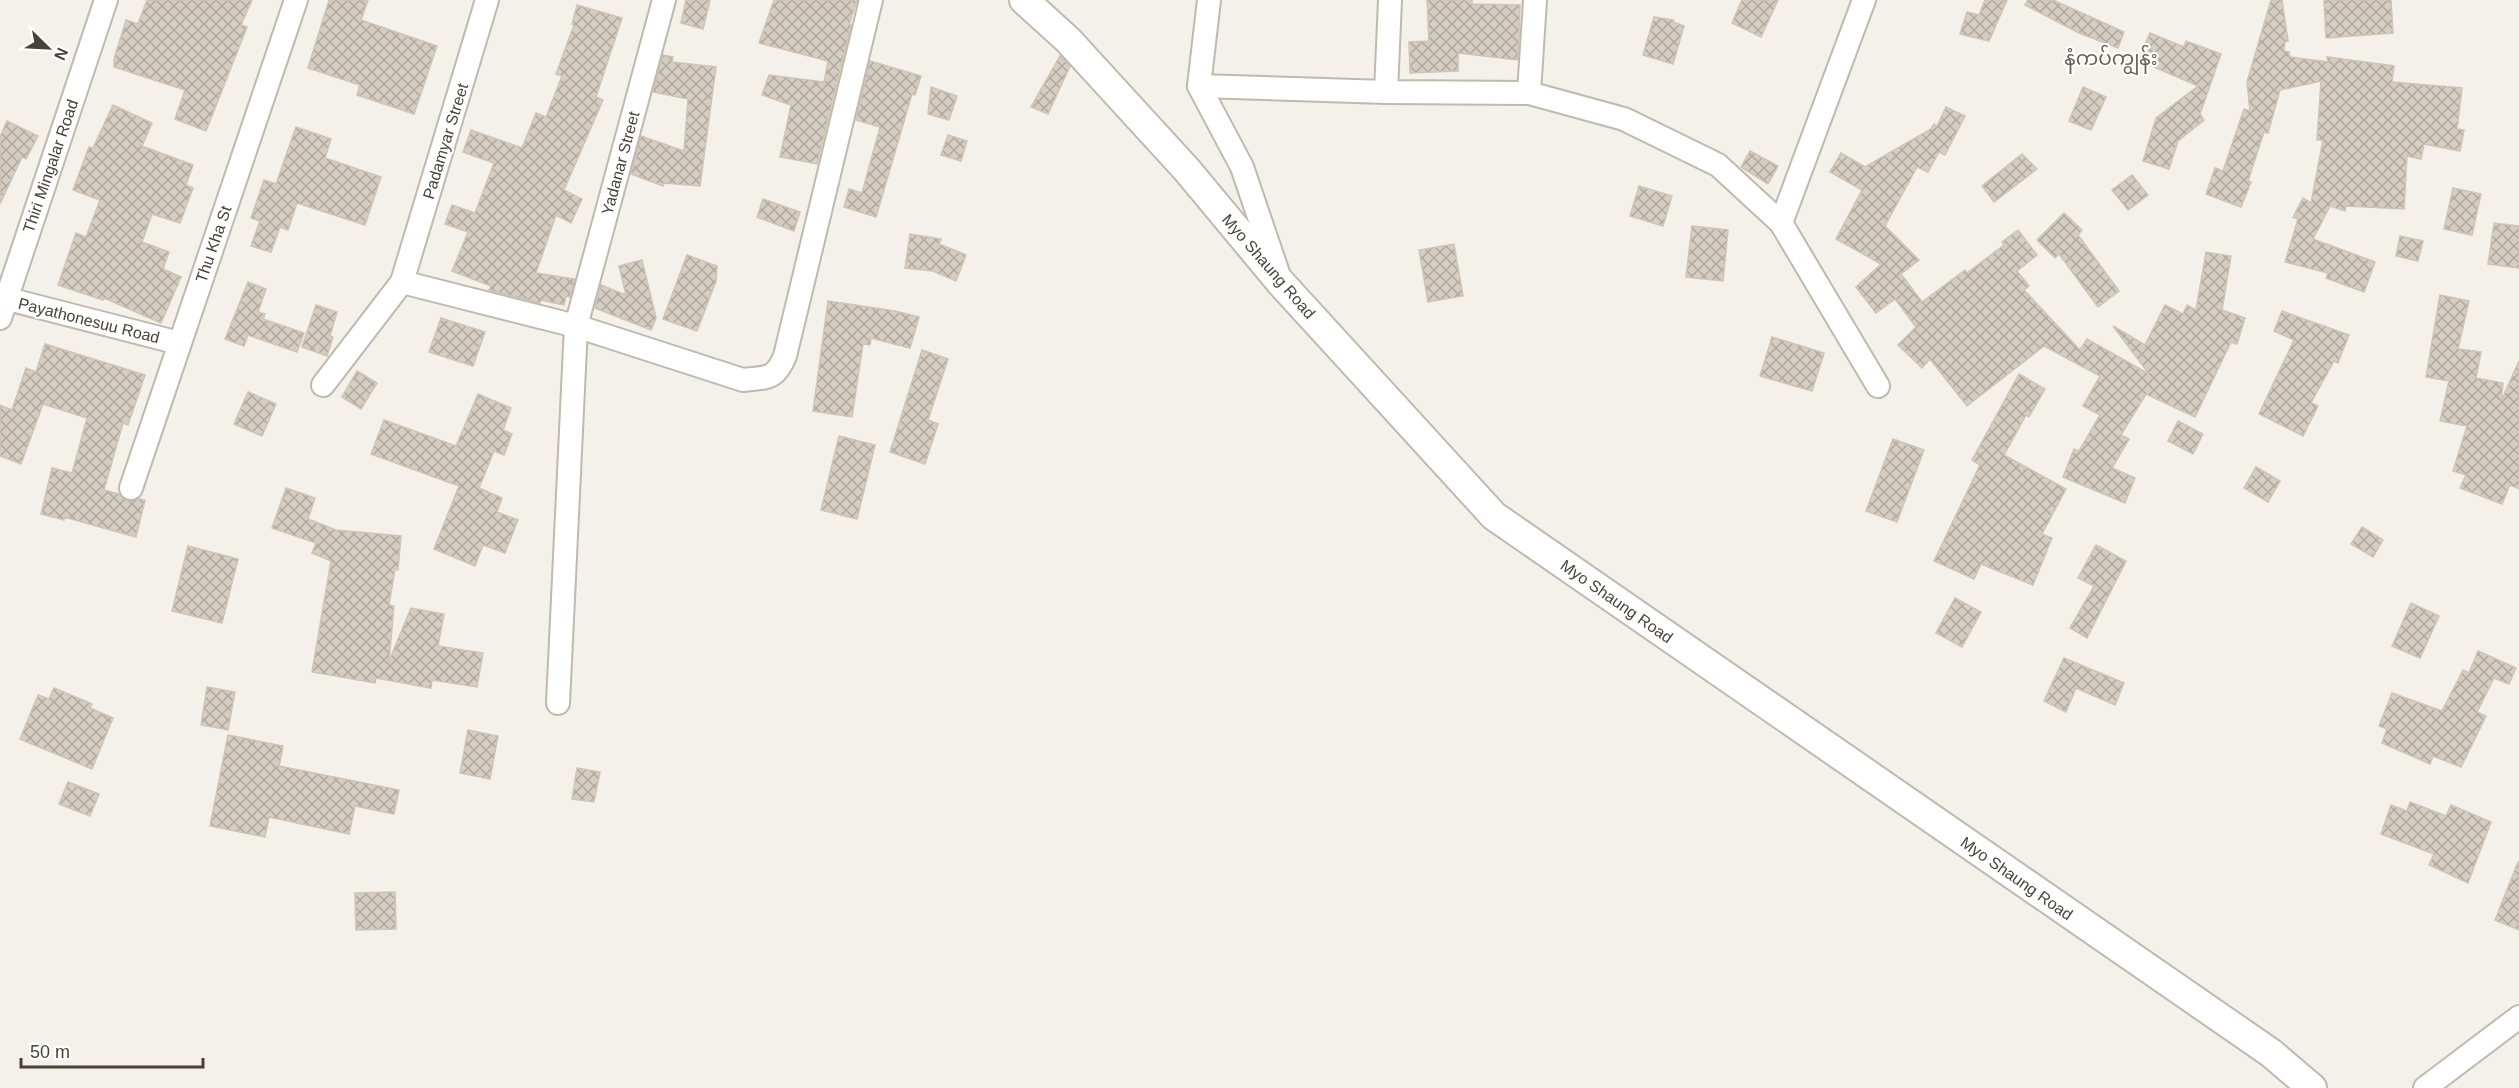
<svg xmlns="http://www.w3.org/2000/svg" width="2519" height="1088" font-family="Helvetica,'Noto Sans Myanmar',sans-serif">
<style>
.building{fill:url(#building-cross-hatch);stroke:#cfc4b5;stroke-width:1.5}
.lines{fill:none;stroke-linecap:round;stroke-linejoin:round}
.minor-casing{stroke:#bfb9ae;stroke-width:26}
.tertiary-casing{stroke:#bfb9ae;stroke-width:32}
.minor{stroke:#fff;stroke-width:22}
.tertiary{stroke:#fff;stroke-width:28}
.labels{text-anchor:middle;stroke-width:4.5;stroke-linejoin:round;paint-order:stroke}
.street-label{font-size:16px;fill:#484239;stroke:#fff}
.quarter-label{font-size:20px;fill:#695f51;stroke:#fff}
</style>
<defs>
<pattern id="building-cross-hatch" width="8" height="8" patternUnits="userSpaceOnUse" patternTransform="scale(1.5)"><rect width="8" height="8" fill="#d5cdc1"/><path d="M0 0l8 8M0 8l8-8" fill="none" stroke="#afa89e"/></pattern>
</defs>
<rect width="100%" height="100%" fill="#f4f1eb"/>
<g class="building">
<path d="M147 0H252L241 25 247 27 206 131 175 119 185 90 114 67V59L126 20 138 24Z"/>
<path d="M329 0H368L361 20 437 46 414 114 357 95 360 85 308 68Z"/>
<path d="M686 0H710L703 29 681 23Z"/>
<path d="M774 0H857L849 25H851L817 164 780 157 791 105 762 95 769 75 824 82 828 61 759 43Z"/>
<path d="M1427 0H1472V4L1520 5 1518 60 1458 53V71L1410 73 1409 42 1429 41Z"/>
<path d="M1742 0H1778L1761 37 1732 23Z"/>
<path d="M1985 0H2007L1989 41 1960 34 1967 12 1979 15Z"/>
<path d="M2028 0H2053L2124 32 2118 48 2079 33 2025 5Z"/>
<path d="M2271 0H2282L2288 41 2285 42 2284 51 2289 52 2290 57 2328 62 2327 57 2394 66 2392 82 2462 88 2457 129 2464 130 2460 151 2424 144 2421 159 2407 156 2404 209 2346 206 2345 211 2330 206 2313 239 2375 262 2364 292 2326 278 2328 273 2285 262 2298 219 2293 217 2303 198 2311 203 2323 140H2317L2321 81 2280 90 2268 133 2264 132 2248 181 2251 182 2241 207 2206 194 2215 168 2223 171 2244 109 2250 111 2247 82Z"/>
<path d="M2324 0H2391L2393 33 2326 38Z"/>
<path d="M577 5 622 18 596 97 603 100 564 190 582 199 571 223 556 215 536 273 575 279 570 297 566 296 564 305 541 300 540 303 489 290 491 286 452 271 468 232 445 224 452 205 475 213 494 163 463 152 471 130 522 148 536 113 546 117 562 76 556 74 574 25 572 24Z"/>
<path d="M1654 17 1674 20 1673 22 1684 26 1673 64 1643 55Z"/>
<path d="M2150 33 2184 47 2186 41 2221 54 2200 114 2204 120 2178 141 2169 169 2143 161 2156 118 2198 86 2138 60Z"/>
<path d="M663 55 673 57 672 62 716 67 700 186 664 183 663 186 631 174 641 136 684 151 688 99 653 92Z"/>
<path d="M1060 56 1070 66 1048 114 1031 107Z"/>
<path d="M870 61 921 76 915 95 912 94 876 217 844 207 849 189 862 193 880 127 856 120Z"/>
<path d="M931 87 957 96 949 120 928 114Z"/>
<path d="M2083 87 2106 97 2091 130 2069 121Z"/>
<path d="M113 105 152 123 142 146 193 165 186 185 193 188 180 223 152 214 142 242 169 252 163 269 181 277 161 323 104 298 103 300 58 285 76 233 86 237 100 200 73 190 89 147 93 148Z"/>
<path d="M1946 107 1965 116 1945 155 1939 152 1928 172 1917 167 1885 226 1919 260 1901 274 1922 302 1965 270 1967 273 2004 245 2002 242 2018 230 2037 255 2017 271 2029 286 2024 290 2080 350 2087 339 2149 374 2113 326 2145 345 2165 305 2183 314 2187 305 2196 310 2206 252 2231 256 2222 310 2245 318 2237 344 2231 342 2195 417 2146 394 2121 435 2129 439 2112 468 2135 478 2125 503 2063 477 2074 449 2079 451 2100 415 2083 406 2100 376 2044 346 1967 406 1930 359 1922 368 1898 345 1916 327 1895 299 1876 313 1856 287 1881 264 1836 239 1862 190 1830 172 1841 153 1865 167 1931 129 1934 124 1937 126Z"/>
<path d="M7 121 38 136 26 159 22 157 0 204V137Z"/>
<path d="M296 127 331 139 325 158 381 177 365 225 297 203 288 230 280 227 271 252 251 246 260 221 251 218 264 180 276 184Z"/>
<path d="M948 135 967 141 961 161 941 155Z"/>
<path d="M1750 151 1778 166 1768 184 1741 167Z"/>
<path d="M2022 154 2037 169 1994 202 1982 186Z"/>
<path d="M2132 175 2148 195 2128 210 2112 190Z"/>
<path d="M1639 186 1672 196 1663 226 1630 216Z"/>
<path d="M2453 188 2481 194 2472 235 2444 229Z"/>
<path d="M763 199 800 212 794 231 757 217Z"/>
<path d="M2064 213 2082 230 2078 235 2119 291 2098 307 2059 254 2055 258 2037 240Z"/>
<path d="M2494 223 2519 226V268L2488 264Z"/>
<path d="M1692 226 1728 230 1723 281 1686 277Z"/>
<path d="M910 234 941 239 939 244 966 255 956 281 933 271 905 268Z"/>
<path d="M2400 236 2423 241 2418 261 2396 256Z"/>
<path d="M1454 244 1463 296 1428 302 1419 250Z"/>
<path d="M687 255 717 266 716 281 697 331 663 319Z"/>
<path d="M642 260 656 318 651 330 595 308 601 285 626 295 619 266Z"/>
<path d="M248 282 266 289 258 312 265 314 263 319 304 333 297 352 248 335 244 346 225 339Z"/>
<path d="M2440 295 2469 301 2458 349 2481 352 2476 378 2503 383 2501 401 2519 361V489L2510 485 2502 504 2460 488 2466 475 2453 471 2467 426 2440 421 2449 381 2426 377Z"/>
<path d="M828 301 895 311 919 317 910 348 871 338 870 345 863 344 852 417 813 411Z"/>
<path d="M316 305 337 312 330 336 333 337 327 356 302 347Z"/>
<path d="M2282 311 2349 335 2338 363 2334 361 2311 403 2318 406 2303 436 2259 414 2294 340 2274 331Z"/>
<path d="M441 318 485 332 473 366 429 352Z"/>
<path d="M1772 337 1824 353 1812 391 1760 376Z"/>
<path d="M45 344 145 375 128 425 123 423 104 490 119 494 127 501 139 499 145 500 136 537 64 517V520L41 514 52 468 72 473 87 418 43 404 21 464 0 456V405L12 410 26 368 36 372Z"/>
<path d="M922 350 948 359 928 420 938 424 925 464 890 452Z"/>
<path d="M357 371 377 383 361 409 342 397Z"/>
<path d="M2019 374 2045 389 2029 417 2026 415 2004 455 2066 489 2042 534 2052 538 2033 585 1981 564 1974 579 1934 561 1980 465 1972 460Z"/>
<path d="M248 392 276 404 262 436 234 424Z"/>
<path d="M478 394 511 408 503 430 512 434 504 455 494 451 479 488 502 498 497 512 518 520 505 553 483 545 475 566 434 549 459 486 371 454 384 420 456 446Z"/>
<path d="M2178 421 2203 434 2193 454 2168 441Z"/>
<path d="M839 436 875 445 857 519 821 510Z"/>
<path d="M1893 439 1924 450 1897 522 1866 511Z"/>
<path d="M2256 467 2280 481 2268 502 2244 488Z"/>
<path d="M286 488 315 498 308 519 336 530 401 536 398 570 395 569 389 605 394 606 389 661 411 608 444 614 438 646 483 653 477 687 432 680 431 688 376 678 375 683 312 672 331 561 312 553 316 543 272 528Z"/>
<path d="M2362 527 2383 540 2373 557 2351 544Z"/>
<path d="M2096 545 2126 561 2087 638 2070 628 2094 586 2078 578Z"/>
<path d="M188 546 238 559 222 623 172 611Z"/>
<path d="M1955 598 1981 612 1962 647 1936 633Z"/>
<path d="M2411 603 2439 616 2420 658 2392 646Z"/>
<path d="M2478 651 2516 668 2509 684 2494 678 2477 712 2486 716 2461 767 2433 756 2430 764 2382 743 2387 729 2379 726 2392 693 2442 711 2463 670 2469 673Z"/>
<path d="M2064 658 2124 683 2115 705 2076 688 2066 712 2044 701Z"/>
<path d="M207 687 235 692 228 730 201 725Z"/>
<path d="M54 688 92 704 90 708 113 718 92 769 20 739 38 695 49 699Z"/>
<path d="M468 730 498 736 490 779 460 773Z"/>
<path d="M228 735 283 746 279 766 399 790 394 814 355 806 349 834 269 817 265 837 210 826Z"/>
<path d="M577 768 600 772 594 802 572 799Z"/>
<path d="M68 782 99 794 90 816 59 804Z"/>
<path d="M2410 802 2446 816 2451 805 2491 822 2468 883 2429 865 2434 854 2381 834 2391 805 2407 811Z"/>
<path d="M2518 862H2519V930L2495 920Z"/>
<path d="M395 892 396 929 356 930 355 893Z"/>
</g>
<g class="lines">
<g class="minor-casing">
<g id="minor">
<path d="M1209 0 1199 86 1242 167 1278 273"/>
<path d="M1199 86 1386 92 1529 93 1624 119 1718 165 1781 223 1878 386"/>
<path d="M1386 92 1390 0"/>
<path d="M1529 93 1535 0"/>
<path d="M1781 223 1864 0"/>
<path d="M402 282 487 0"/>
<path d="M0 297 179 343"/>
<path d="M0 318 106 0"/>
<path d="M323 385 402 282 576 326 743 380C768 377 775 380 785 356L871 0"/>
<path d="M131 488 296 0"/>
<path d="M558 703 576 326 664 0"/>
<path d="M2425 1088 2519 1017"/>
</g>
</g>
<g class="tertiary-casing">
<path id="tertiary" d="M1024 0 1068 40 1187 170 1281 283 1494 516 2271 1053 2312 1088"/>
</g>
<use href="#minor" class="minor"/>
<use href="#tertiary" class="tertiary"/>
</g>
<g class="labels">
<g class="street-label">
<text transform="translate(445 141) rotate(-73)" y="6">Padamyar Street</text>
<text transform="translate(620 163) rotate(-75)" y="6">Yadanar Street</text>
<text transform="translate(50 166) rotate(-71)" y="6">Thiri Mingalar Road</text>
<text transform="translate(213 244) rotate(-71)" y="6">Thu Kha St</text>
<text transform="translate(1269 266) rotate(49)" y="6">Myo Shaung Road</text>
<text transform="translate(89 320) rotate(14)" y="6">Payathonesuu Road</text>
<text transform="translate(1617 601) rotate(35)" y="6">Myo Shaung Road</text>
<text transform="translate(2017 878) rotate(35)" y="6">Myo Shaung Road</text>
</g>
<g class="quarter-label">
<text x="2111" y="65">နံကပ်ကျွန်း</text>
</g>
</g>
<g transform="translate(48 48) rotate(114)" stroke="#ffffff" stroke-width="4.5" paint-order="stroke">
<path d="M0-4.5L10 22L0 15L-10 22Z" fill="#484239"/>
<text y="-9" font-size="16" font-weight="bold" text-anchor="middle" fill="#484239">N</text>
</g>
<path d="M21 1058v9h182v-9" fill="none" stroke="#484239" stroke-width="3"/>
<text x="30" y="1058" font-size="18" fill="#484239" stroke="#ffffff" stroke-width="4.5" paint-order="stroke">50 m</text>
</svg>
